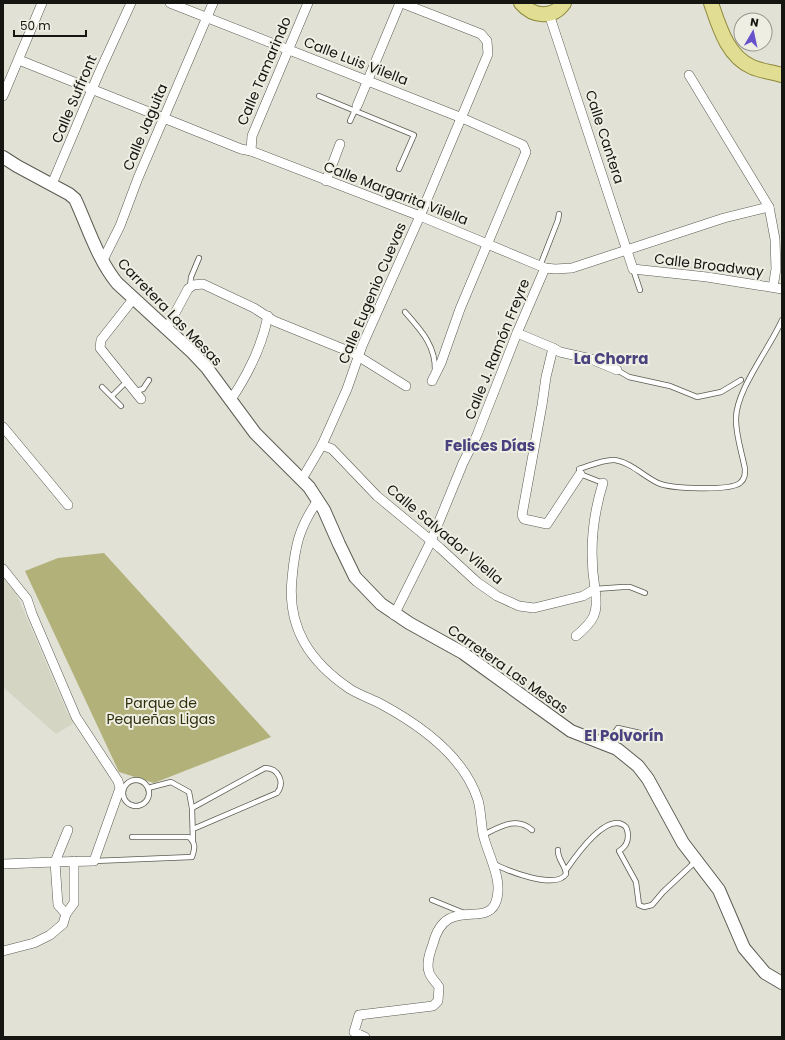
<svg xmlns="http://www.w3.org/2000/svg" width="785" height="1040" font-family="Poppins,sans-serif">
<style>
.built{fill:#d5d5c3}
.green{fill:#b2b17a}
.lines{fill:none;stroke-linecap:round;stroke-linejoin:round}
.lane-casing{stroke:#5b5b52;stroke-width:6}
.street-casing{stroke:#5b5b52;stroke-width:10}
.secondary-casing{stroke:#5b5b52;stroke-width:14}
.primary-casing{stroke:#8d8938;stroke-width:16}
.lane{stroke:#fff;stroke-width:4.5}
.street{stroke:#fff;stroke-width:9}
.secondary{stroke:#fff;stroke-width:12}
.primary{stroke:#e1de94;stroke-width:14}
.labels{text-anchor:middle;stroke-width:4;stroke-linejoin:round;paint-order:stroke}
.street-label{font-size:14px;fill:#151512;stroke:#eeeee3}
.park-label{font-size:14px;fill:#302f0b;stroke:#eeeee3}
.neighbourhood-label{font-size:15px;font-weight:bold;fill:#49427f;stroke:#eeeee3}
</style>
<rect width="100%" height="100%" fill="#e1e1d6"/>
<path class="built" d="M3 578 16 593 67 712 74 723 56 734 3 687Z"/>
<path class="green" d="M104 553 271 737 154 783 119 772 25 571 58 558Z"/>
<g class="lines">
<g class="lane-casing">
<g id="lane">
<path d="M319 96 414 135 399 169"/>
<path d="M350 121 355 110"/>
<path d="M540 266 558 220 559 214"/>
<path d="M633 269 640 290"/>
<path d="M190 287 191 277 199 258"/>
<path d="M405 312C421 330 436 346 435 371"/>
<path d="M617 370 629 377 670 386 697 397 721 392 741 380"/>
<path d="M102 387 121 406"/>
<path d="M135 391 143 389 149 380"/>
<path d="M112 396 127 381"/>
<path d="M603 483 580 474 579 469C589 466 604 459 615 460 632 463 643 476 658 483 671 489 730 491 740 483 745 479 745 474 745 469 742 453 736 436 736 420 735 391 770 348 782 320"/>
<path d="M595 589 623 587H630L645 593"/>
<path d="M617 747 613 735 618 728 640 733"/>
<circle cx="136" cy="793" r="13"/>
<path d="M148 788 171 782 189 792 192 808 193 841"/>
<path d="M192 808 265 768C279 768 285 783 277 793L193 829"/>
<path d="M483 835C500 827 516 816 532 830"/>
<path d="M94 861 192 857C195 848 196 844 189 837H132"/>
<path d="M493 863C506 871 556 890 566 874 566 866 557 859 558 850"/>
<path d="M566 870C575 857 608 809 626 827 630 836 628 846 619 851L636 882 639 905 644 907 652 905 663 892 696 861"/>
<path d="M432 900 464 913"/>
</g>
</g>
<g class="street-casing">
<g id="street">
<path d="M170 3 462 118 523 145 526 152 460 309 441 363 432 381"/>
<path d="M549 14 633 269 707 277 782 289"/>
<path d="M19 60 241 149 251 151 420 216 545 268 555 269 572 268 724 218 769 207"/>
<path d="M689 75 769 207 775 239 776 269 773 287"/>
<path d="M3 96 42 3"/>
<path d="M357 106 400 3"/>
<path d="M251 151 252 136 308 3"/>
<path d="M326 181 340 144"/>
<path d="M52 184 99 73 131 3"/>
<path d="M102 262 120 226 138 178 213 3"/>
<path d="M134 298 101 340 100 348 141 399"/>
<path d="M167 328 188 289 193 285 203 284 254 308 274 321 353 353 406 386"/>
<path d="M517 333 553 348 560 352 591 359 617 370"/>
<path d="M553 348 546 377 542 405 522 515 524 519 547 524 580 474"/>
<path d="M230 401C247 376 262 346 268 316"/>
<path d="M3 427 68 505"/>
<path d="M322 445 332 449 377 496 440 548 477 582 497 596 519 606 534 608 583 596 595 589C589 552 592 518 603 483"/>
<path d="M302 479 322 445 347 389 362 346 420 216 488 54 487 41 481 34 402 3"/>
<path d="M318 500C299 528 295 545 292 579 287 628 310 662 350 689 360 695 371 699 381 704 420 725 464 756 478 800 481 811 481 823 483 834 488 856 505 882 495 904 484 927 445 896 433 944 430 952 426 963 429 972 430 977 436 982 439 987L438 1001 433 1006 359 1015 354 1032 365 1037"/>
<path d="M3 569 27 599 32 614 76 717 118 781 120 788 94 861 55 862 58 905 66 914"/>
<path d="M394 615 431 541 463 463 477 435 517 333 545 268"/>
<path d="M576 636C594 621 599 613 595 589"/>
<path d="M3 864 55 862 68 830"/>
<path d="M3 951 34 943 50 935 63 924 66 914 74 903V861"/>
</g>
</g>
<g class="secondary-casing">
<path id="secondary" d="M3 157 17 166 69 194 75 199C88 227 97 258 117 283L191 351 207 368 255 433 309 487 324 510 339 544 355 577 381 604 409 623 463 653 571 731 617 749 638 766 648 779 683 843 719 890 744 948 765 973 782 983"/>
</g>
<g class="primary-casing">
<g id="primary">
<path d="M521 3C533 17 553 19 564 3"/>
<path d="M711 3C719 26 727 56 752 67 761 71 772 72 782 75"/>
</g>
</g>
<use href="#lane" class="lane"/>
<use href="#street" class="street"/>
<use href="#secondary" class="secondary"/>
<use href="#primary" class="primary"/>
</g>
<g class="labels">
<g class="street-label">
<text transform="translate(356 61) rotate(21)" y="5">Calle Luis Vilella</text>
<text transform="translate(264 71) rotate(-67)" y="5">Calle Tamarindo</text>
<text transform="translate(74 99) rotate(-67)" y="5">Calle Suffront</text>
<text transform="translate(145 127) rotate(-67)" y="5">Calle Jaguita</text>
<text transform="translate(605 137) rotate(72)" y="5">Calle Cantera</text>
<text transform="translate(396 193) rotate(21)" y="5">Calle Margarita Vilella</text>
<text transform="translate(709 265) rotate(7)" y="5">Calle Broadway</text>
<text transform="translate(372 293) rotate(-67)" y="5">Calle Eugenio Cuevas</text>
<text transform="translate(170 312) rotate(46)" y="5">Carretera Las Mesas</text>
<text transform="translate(497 349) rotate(-68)" y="5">Calle J. Ramón Freyre</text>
<text transform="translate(445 534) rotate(40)" y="5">Calle Salvador Vilella</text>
<text transform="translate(508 669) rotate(35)" y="5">Carretera Las Mesas</text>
</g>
<g class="park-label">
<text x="161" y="708">Parque de<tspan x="161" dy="16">Pequeñas Ligas</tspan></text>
</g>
<g class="neighbourhood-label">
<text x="611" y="364">La Chorra</text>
<text x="490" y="451">Felices Días</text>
<text x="624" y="741">El Polvorín</text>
</g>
</g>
<rect width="785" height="1040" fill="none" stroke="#151512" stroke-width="8"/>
<g transform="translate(753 32) rotate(9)"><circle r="19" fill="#eeeee3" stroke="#97978f"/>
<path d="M0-3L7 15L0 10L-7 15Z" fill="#6852cb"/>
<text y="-6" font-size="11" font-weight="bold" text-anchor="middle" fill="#151512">N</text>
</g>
<path d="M14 30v6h72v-6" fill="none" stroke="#151512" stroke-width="2"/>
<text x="20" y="30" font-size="12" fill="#151512" stroke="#eeeee3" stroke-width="3" paint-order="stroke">50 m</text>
</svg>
